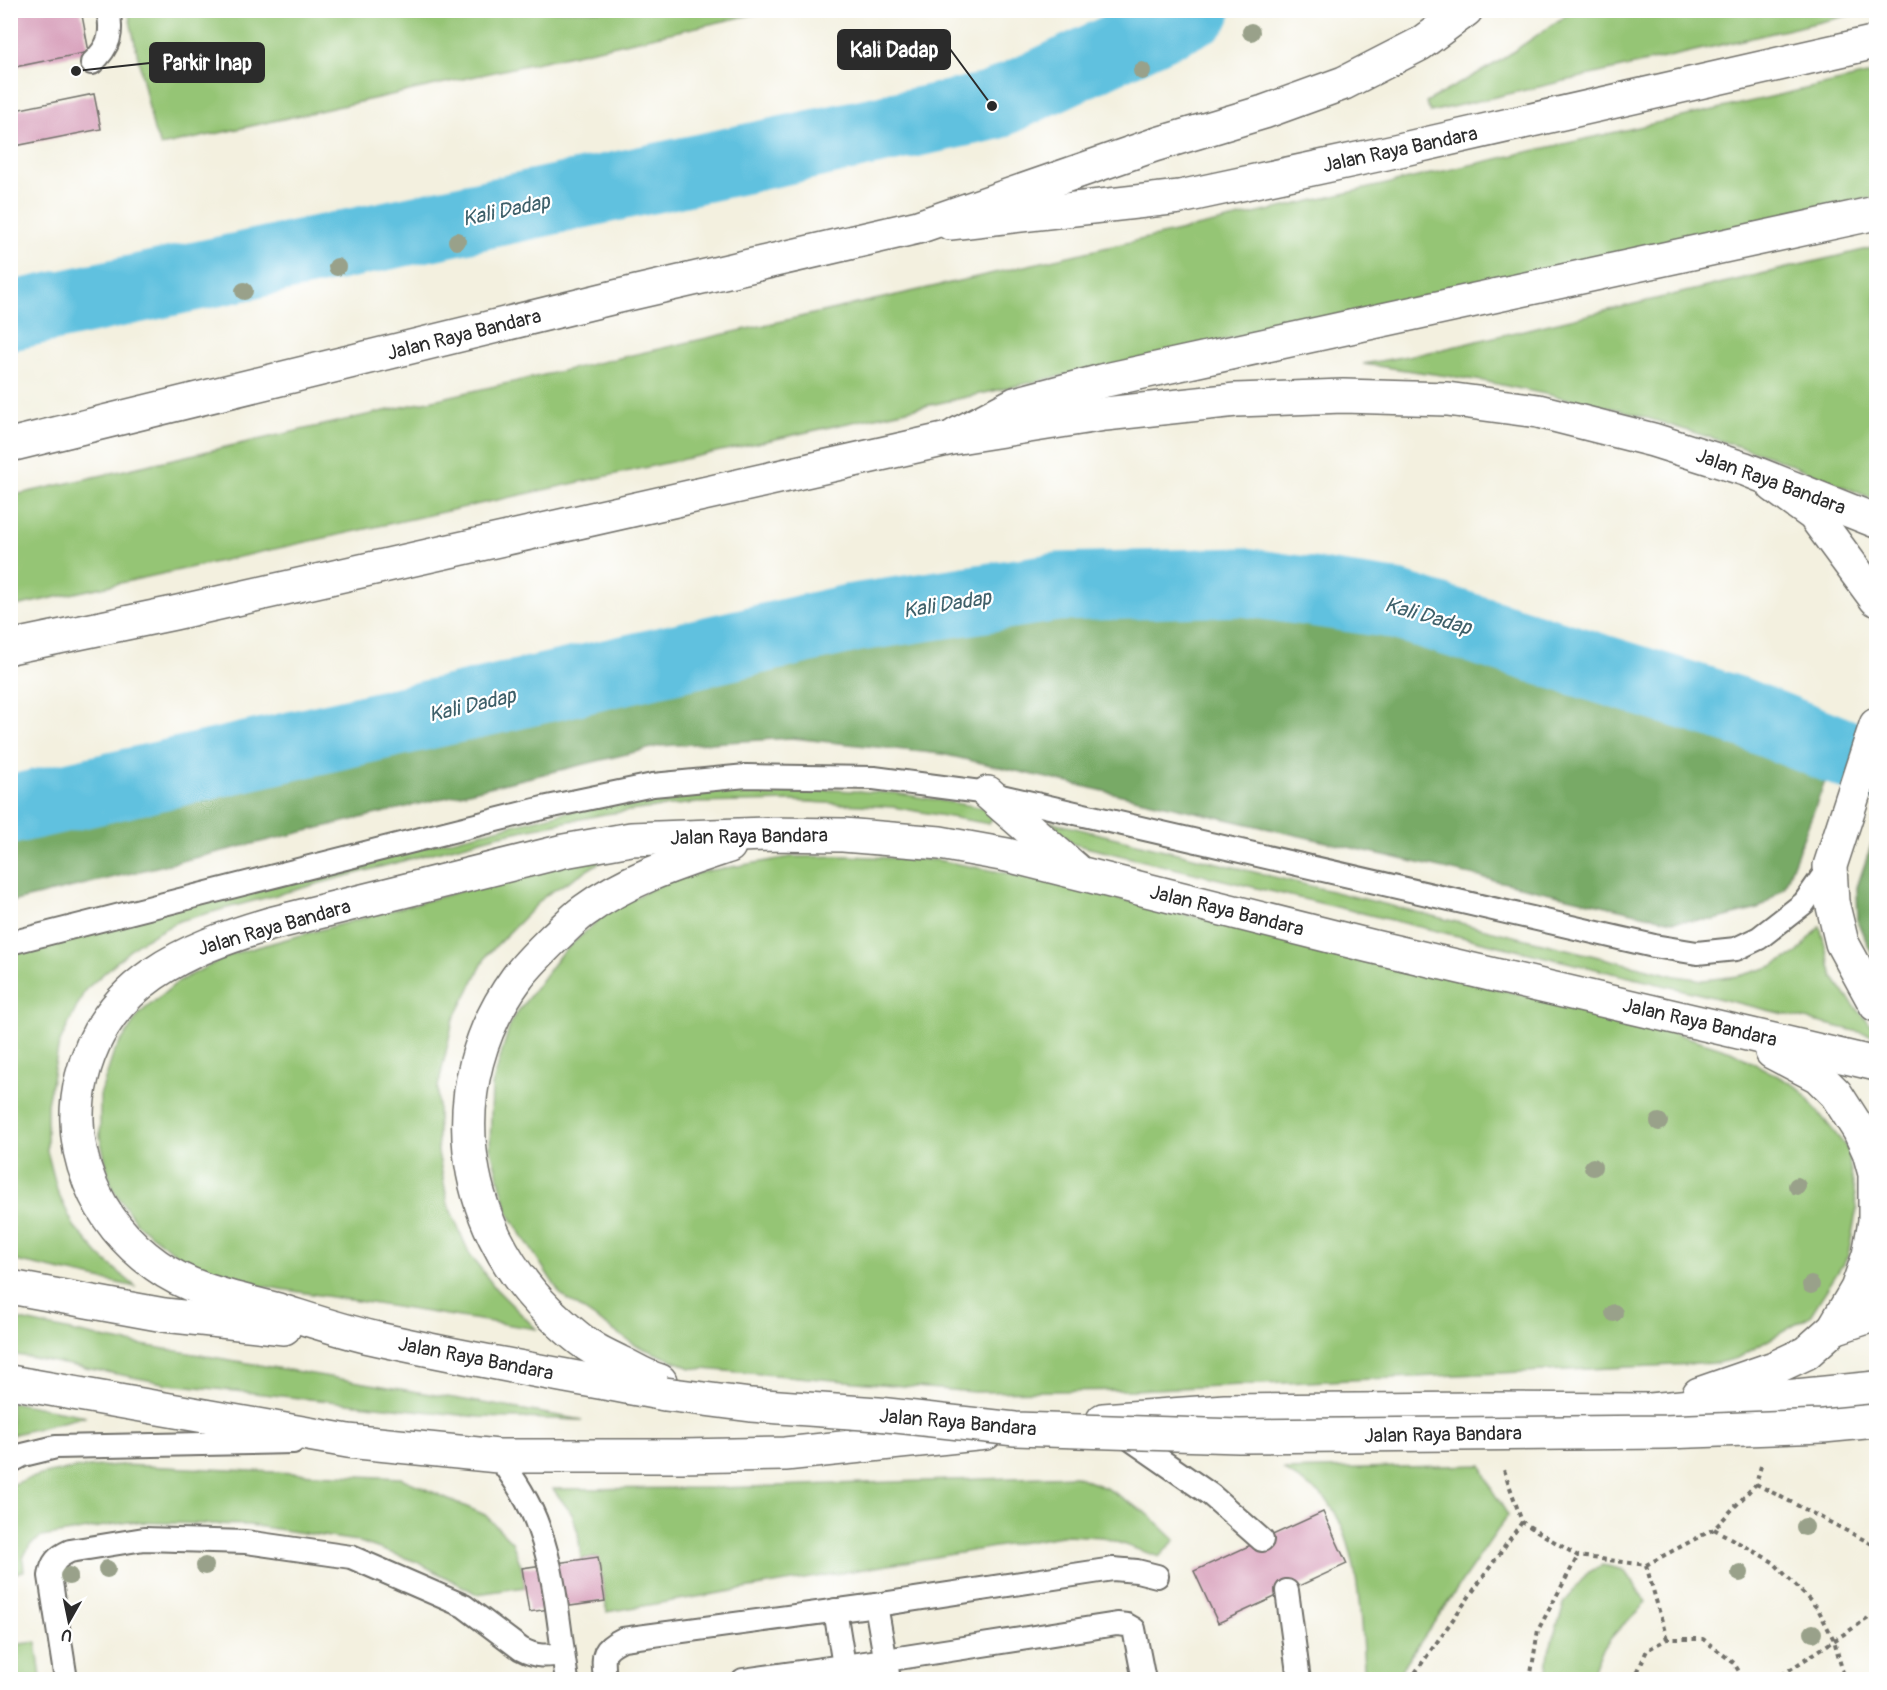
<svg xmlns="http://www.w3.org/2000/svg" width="1887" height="1690" font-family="Pangolin,sans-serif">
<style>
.green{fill:#95c575;stroke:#607850;stroke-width:1.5}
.forest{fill:#78aa66;stroke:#526a48;stroke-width:1.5}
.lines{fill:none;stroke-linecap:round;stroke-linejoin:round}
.river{stroke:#61c1df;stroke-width:69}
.building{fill:#d8a0bb}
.service-casing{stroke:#71706a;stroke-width:26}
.tertiary-casing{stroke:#71706a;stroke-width:36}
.primary-casing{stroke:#71706a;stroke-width:36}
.path{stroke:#71706a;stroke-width:4;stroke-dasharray:4.5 4.5;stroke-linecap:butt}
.service{stroke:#fff;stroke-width:22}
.tertiary{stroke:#fff;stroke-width:33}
.primary{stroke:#fff;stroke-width:33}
.tertiary-bridge-casing{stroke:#71706a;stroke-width:36;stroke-linecap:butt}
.tertiary-bridge{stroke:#fff;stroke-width:33}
.tree{fill:#99a18a}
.labels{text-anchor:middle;stroke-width:4.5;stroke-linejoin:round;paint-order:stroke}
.street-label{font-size:20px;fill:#2b2b2b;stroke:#fff}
.water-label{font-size:21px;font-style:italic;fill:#3e606a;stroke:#fff}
.leader{fill:none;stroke:#2b2b2b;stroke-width:2}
.callout-dot{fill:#2b2b2b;stroke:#fff;stroke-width:2}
.callout{fill:#2b2b2b;stroke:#2b2b2b;stroke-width:2}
.callout-label{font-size:21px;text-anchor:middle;font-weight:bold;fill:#fff}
</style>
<rect width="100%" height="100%" fill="#fff"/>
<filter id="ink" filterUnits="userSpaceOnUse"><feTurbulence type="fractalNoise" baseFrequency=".0167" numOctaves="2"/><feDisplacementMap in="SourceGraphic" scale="12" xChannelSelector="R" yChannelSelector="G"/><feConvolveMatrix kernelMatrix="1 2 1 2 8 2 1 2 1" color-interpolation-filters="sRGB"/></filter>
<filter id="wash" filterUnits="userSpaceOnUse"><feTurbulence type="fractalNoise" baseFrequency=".008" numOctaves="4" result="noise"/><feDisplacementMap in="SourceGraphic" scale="24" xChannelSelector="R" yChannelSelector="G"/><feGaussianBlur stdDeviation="1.35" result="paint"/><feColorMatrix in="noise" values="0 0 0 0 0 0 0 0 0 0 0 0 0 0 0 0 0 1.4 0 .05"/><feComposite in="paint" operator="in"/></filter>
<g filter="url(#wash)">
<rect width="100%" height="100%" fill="#f3f0df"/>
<g class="green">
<path d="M128 11V10L769 11 161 146 154 131Z"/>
<path d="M1572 11V10L1868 11 1430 112 1426 102 1498 62Z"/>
<path d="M1876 73V197L11 607 10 496Z"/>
<path d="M1876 247V500L1773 457 1621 410 1483 381 1363 364 1435 351Z"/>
<path d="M792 788 895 793 997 810 989 824 893 807 792 801 694 803 605 814 496 836 179 921 138 943 85 990 59 1044 47 1104V1151L58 1193 74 1226 100 1256 136 1287 11 1260V948L602 803 697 790Z"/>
<path d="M1051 822 1676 976 1703 980 1739 976 1770 967 1797 953 1820 926 1833 977 1847 997 1876 1031V1036L1073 844Z"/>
<path d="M612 855 546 895 487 955 453 1021 438 1087V1152L448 1204 469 1253 496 1289 536 1329 242 1283 186 1261 137 1224 112 1188 100 1138V1095L114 1052 140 1013 179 981 232 954 560 864Z"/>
<path d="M848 856 937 860 1037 879 1646 1024 1731 1051 1798 1087 1847 1148 1857 1208 1848 1256 1810 1316 1738 1358 1717 1363 1133 1390 974 1392 691 1368 635 1345 561 1295 509 1215 490 1147 492 1086 511 1021 560 955 608 911 667 881 707 871 791 857Z"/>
<path d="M11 1318 112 1340 583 1420 479 1417 169 1384 11 1354Z"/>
<path d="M11 1402 86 1416 11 1435Z"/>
<path d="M122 1465 401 1478 485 1515 512 1542 522 1568 525 1587 477 1594 417 1562 357 1541 249 1525 128 1522 42 1537 30 1545 23 1558 24 1571 11 1574V1485C51 1469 80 1467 122 1465Z"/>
<path d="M1482 1465 1492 1490 1508 1515 1395 1679H1365C1360 1624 1362 1550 1329 1503 1321 1492 1296 1479 1284 1470Z"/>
<path d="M1075 1476 1108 1489 1148 1514 1175 1540 1159 1557 1102 1537 1067 1535 607 1612 598 1557 581 1559 578 1533 572 1514 553 1489 718 1488Z"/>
<path d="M1603 1565 1624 1570 1646 1603C1623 1625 1596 1646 1592 1679H1546L1549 1651 1565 1602 1587 1573Z"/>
<path d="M36 1642 41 1677 11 1679V1645Z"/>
</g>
<g class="forest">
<path d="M1242 592 1390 616 1728 724 1831 766 1784 888 1758 909 1714 920 1672 921 942 754 792 738 660 746 11 902V819L855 627 1056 596Z"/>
<path d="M1876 831V963L1858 923 1857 887Z"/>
</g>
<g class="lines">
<g class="river">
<path d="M10 316 992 106 1197 10"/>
<path d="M10 810 853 618 1058 587 1243 582 1393 604 1743 713 1876 766"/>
</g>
</g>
<g id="blocks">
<g class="building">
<path d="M10 10H81L89 52 10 68Z"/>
<path d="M94 94 101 129 10 147V111Z"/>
<path d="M1323 1512 1347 1564 1218 1623 1194 1571Z"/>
<path d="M598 1557 605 1601 529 1612 522 1568Z"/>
</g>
</g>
</g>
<g filter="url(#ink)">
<use href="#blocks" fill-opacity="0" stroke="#71706a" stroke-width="1.5"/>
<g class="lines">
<g class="service-casing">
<g id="service">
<path d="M92 63C110 46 113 34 108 10"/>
<path d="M10 943 543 808 653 785 746 776 874 778 988 793 1654 946 1697 953 1736 949 1759 938 1804 903 1830 866"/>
<path d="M1120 1432 1211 1495 1262 1540"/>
<path d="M498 1456C514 1479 530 1502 539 1529 556 1575 559 1631 567 1680"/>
<path d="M10 1462 23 1455 56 1447 293 1442"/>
<path d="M1287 1591 1299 1680"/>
<path d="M876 1605 889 1680"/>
<path d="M835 1610 846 1678"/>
<path d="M66 1680 50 1576C52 1562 57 1557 70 1551L144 1539 246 1542 351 1557 464 1606 521 1649C536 1657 547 1657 563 1653"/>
<path d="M605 1680C603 1656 600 1650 623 1639L876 1605 1113 1569 1137 1571 1157 1576"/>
<path d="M743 1680 886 1660 1117 1624 1127 1625 1134 1629 1144 1680"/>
</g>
</g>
<g class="tertiary-casing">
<g id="tertiary">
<path d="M950 223 1180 197 1386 153 1876 42"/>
<path d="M956 435 1015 404 1106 380 1876 213"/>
<path d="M1774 486 1814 515 1876 599"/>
<path d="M1876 725 1830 866 1832 902 1842 943 1876 1005"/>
<path d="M988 793 1075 869"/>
<path d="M10 1287 164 1315 284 1328"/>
<path d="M1834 1328 1876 1314"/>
<path d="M660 1381C645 1377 632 1368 619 1362 610 1357 599 1353 591 1347 576 1338 562 1324 549 1312 458 1223 440 1083 517 978 528 963 542 950 554 938 564 929 574 918 584 911 627 879 678 863 729 846"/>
<path d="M10 1382 348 1441 498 1456H682L785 1454 986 1433"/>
<path d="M665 1394C568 1376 471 1360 374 1338 342 1331 310 1320 278 1310 237 1299 191 1291 156 1265 96 1222 64 1150 82 1077 105 982 185 949 270 924L564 851 631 839 766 834 843 835 940 843 1007 855 1370 946 1876 1064"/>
<path d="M1699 1394 1774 1368 1806 1353 1834 1328 1857 1289 1869 1255 1875 1221V1174L1869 1152 1859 1130 1836 1094 1818 1076 1772 1052"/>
<path d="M1103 1420 1225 1411 1483 1409 1650 1410 1876 1388"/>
</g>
</g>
<g class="primary-casing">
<g id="primary">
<path d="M10 445 615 297 918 227 1154 145 1264 112 1344 83 1420 44 1466 10"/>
<path d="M10 647 174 613 952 438 1105 414 1236 400 1343 396 1447 399 1538 411 1653 440 1745 469 1876 521"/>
</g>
</g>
<g class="path">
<path d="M1504 1470 1522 1522 1578 1556 1646 1565 1714 1529 1756 1484 1761 1466"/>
<path d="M1756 1484 1876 1546"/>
<path d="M1714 1529 1773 1562 1818 1609 1834 1640 1845 1680"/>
<path d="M1646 1565 1667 1639"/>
<path d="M1410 1680 1522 1522"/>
<path d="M1530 1680 1538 1630 1578 1556"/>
<path d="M1634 1680 1647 1650 1667 1639H1703L1734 1663 1744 1680"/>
<path d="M1774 1680 1876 1613"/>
</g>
<use href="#service" class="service"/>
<use href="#tertiary" class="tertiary"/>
<use href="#primary" class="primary"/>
<g class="tertiary-bridge-casing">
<path id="tertiary-bridge" d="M665 1394 751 1405 878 1414 1015 1429 1239 1436 1665 1432 1823 1426 1876 1421"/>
</g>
<use href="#tertiary-bridge" class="tertiary-bridge"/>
</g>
<g class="tree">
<circle cx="1251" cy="32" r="9"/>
<circle cx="1142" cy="71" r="9"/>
<circle cx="457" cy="241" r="9"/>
<circle cx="337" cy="267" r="9"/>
<circle cx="244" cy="291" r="9"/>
<circle cx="1659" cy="1122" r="9"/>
<circle cx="1593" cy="1167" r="9"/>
<circle cx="1797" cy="1186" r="9"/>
<circle cx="1811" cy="1285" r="9"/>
<circle cx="1614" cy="1313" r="9"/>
<circle cx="1805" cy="1527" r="9"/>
<circle cx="205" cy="1566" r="9"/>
<circle cx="107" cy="1569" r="9"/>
<circle cx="1740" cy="1573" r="9"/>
<circle cx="69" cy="1576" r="9"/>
<circle cx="1813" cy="1633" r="9"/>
</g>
</g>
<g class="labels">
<g class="street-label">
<text transform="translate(1400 149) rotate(-12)" y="7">Jalan Raya Bandara</text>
<text transform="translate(464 334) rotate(-14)" y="7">Jalan Raya Bandara</text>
<text transform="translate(1771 481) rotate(20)" y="7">Jalan Raya Bandara</text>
<text transform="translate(749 836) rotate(-1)" y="7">Jalan Raya Bandara</text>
<text transform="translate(1227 910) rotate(14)" y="7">Jalan Raya Bandara</text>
<text transform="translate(274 927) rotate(-16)" y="7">Jalan Raya Bandara</text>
<text transform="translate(1700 1022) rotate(13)" y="7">Jalan Raya Bandara</text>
<text transform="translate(476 1358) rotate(11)" y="7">Jalan Raya Bandara</text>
<text transform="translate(958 1422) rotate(5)" y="7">Jalan Raya Bandara</text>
<text transform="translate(1443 1434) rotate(-1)" y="7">Jalan Raya Bandara</text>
</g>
<g class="water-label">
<text transform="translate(506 210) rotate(-12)" y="7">Kali Dadap</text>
<text transform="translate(947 604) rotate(-9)" y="7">Kali Dadap</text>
<text transform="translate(1428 616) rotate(16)" y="7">Kali Dadap</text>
<text transform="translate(472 705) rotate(-13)" y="7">Kali Dadap</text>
</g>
</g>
<path class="leader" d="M992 106L950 49M76 71L150 63"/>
<g class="callout-dot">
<circle cx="992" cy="106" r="6"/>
<circle cx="76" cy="71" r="6"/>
</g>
<g class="callout">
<rect x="838" y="30" width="112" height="39" rx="6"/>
<rect x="150" y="43" width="114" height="39" rx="6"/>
</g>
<g class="callout-label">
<text x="894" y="57">Kali Dadap</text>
<text x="207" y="70">Parkir Inap</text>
</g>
<rect width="1887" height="1690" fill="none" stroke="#fff" stroke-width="36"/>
<g transform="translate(69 1621) rotate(189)" stroke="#ffffff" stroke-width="4.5" paint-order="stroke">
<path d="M0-4.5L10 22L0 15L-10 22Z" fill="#2b2b2b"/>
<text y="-9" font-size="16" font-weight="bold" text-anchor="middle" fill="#2b2b2b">U</text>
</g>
</svg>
